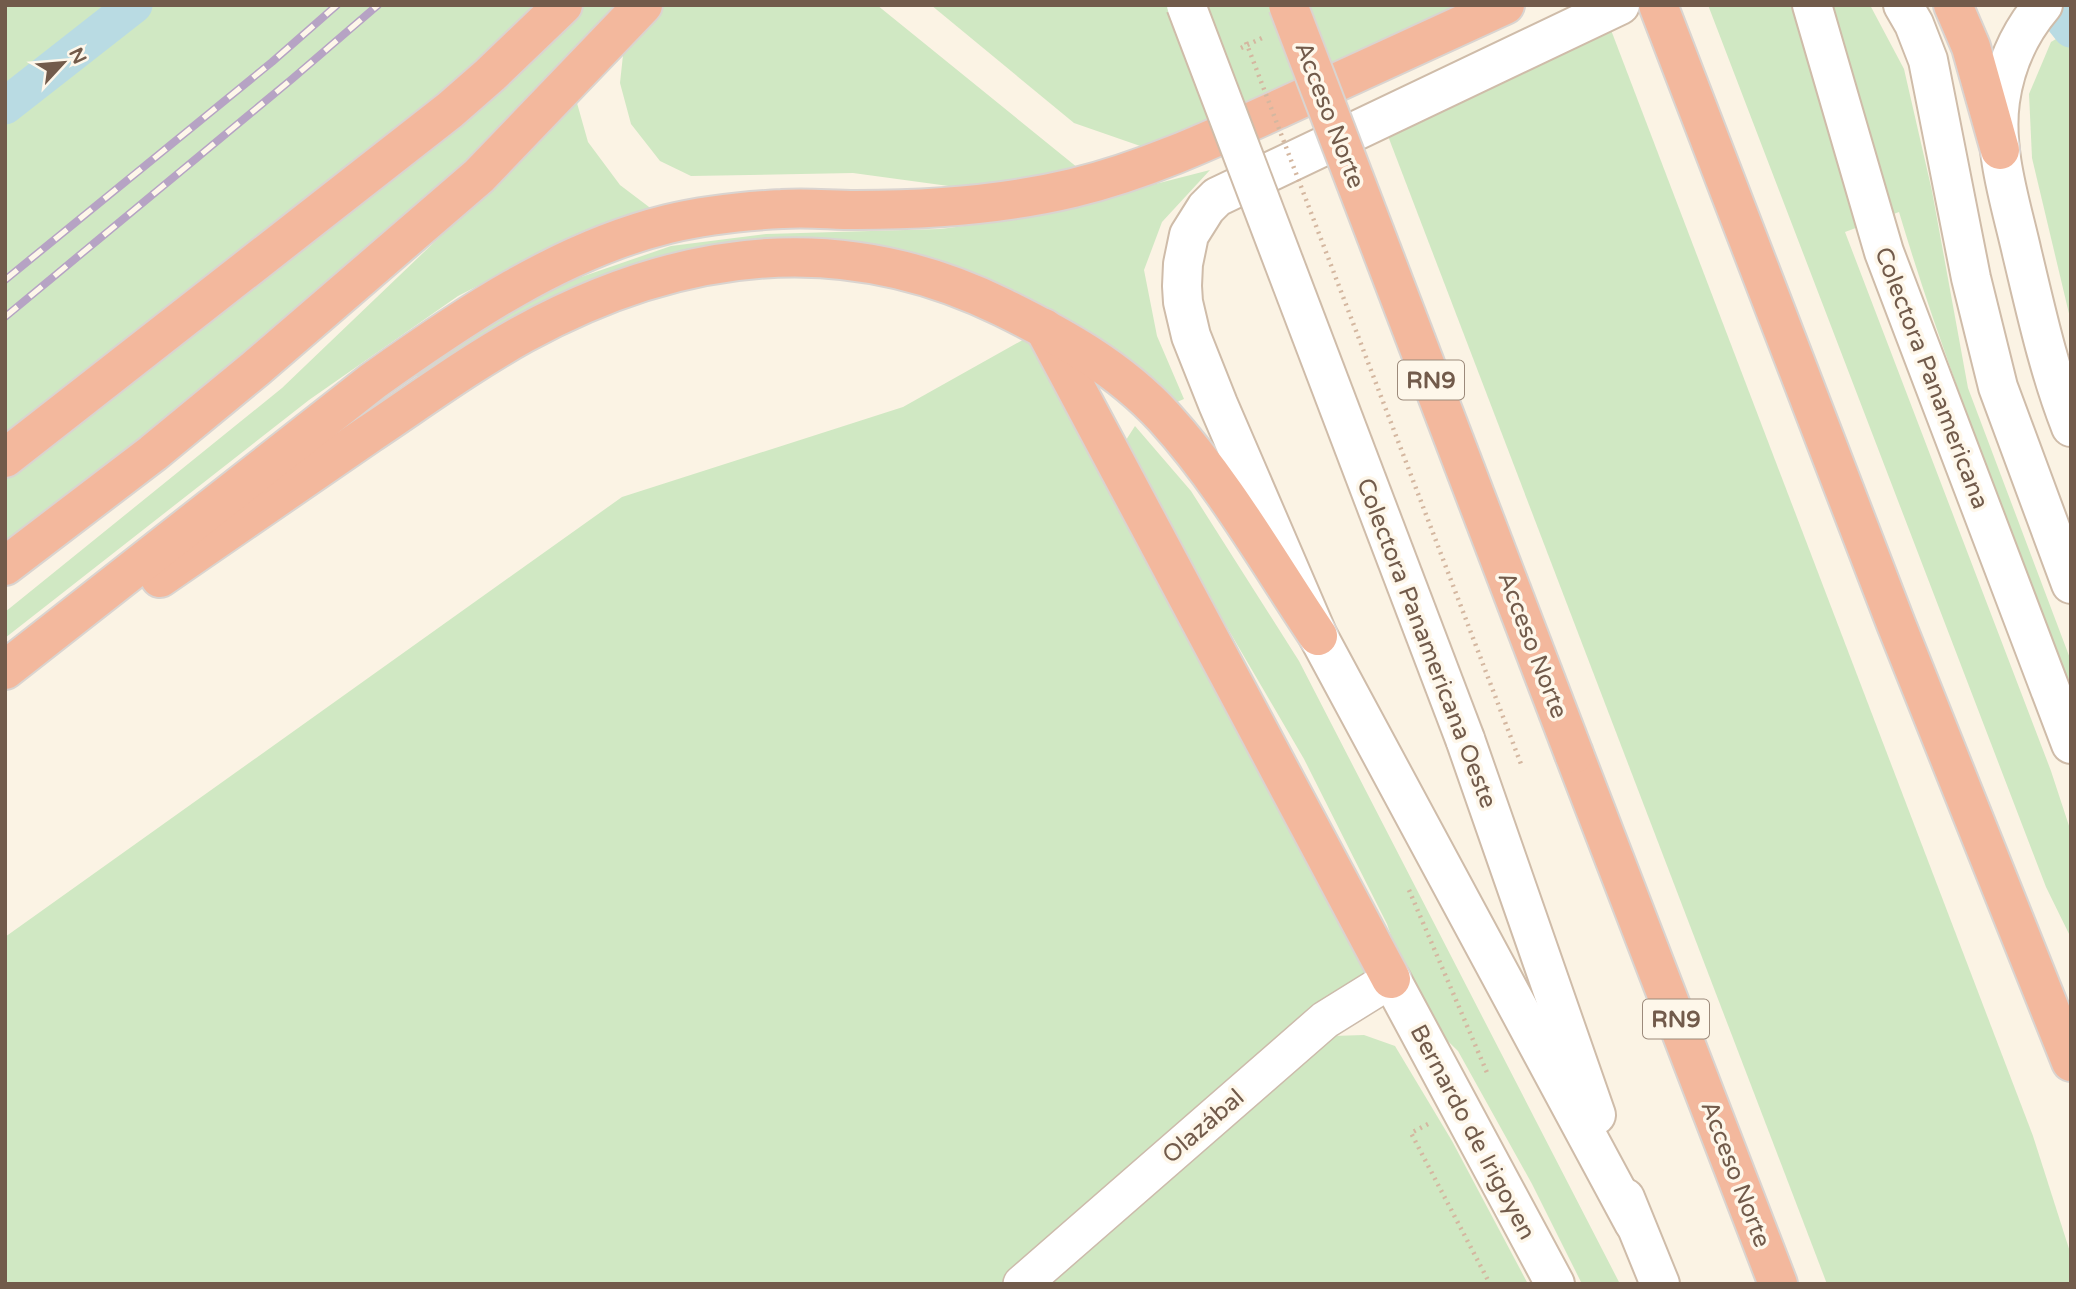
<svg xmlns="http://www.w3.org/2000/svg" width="2076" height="1289" font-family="'Varela Round',sans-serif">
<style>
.green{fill:#d0e8c3}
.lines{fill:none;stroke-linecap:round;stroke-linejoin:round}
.canal{stroke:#b9dbe3;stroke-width:37}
.street-casing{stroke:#ccbbab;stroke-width:40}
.secondary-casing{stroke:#cfbca9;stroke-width:42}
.highway-casing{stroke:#dad4d0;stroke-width:42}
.path{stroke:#d4b7a0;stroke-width:4.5;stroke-dasharray:2 5;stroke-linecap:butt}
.street{stroke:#fff;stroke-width:37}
.secondary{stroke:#fff;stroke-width:38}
.highway{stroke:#f3b89d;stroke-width:38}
.rail-casing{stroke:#b6a3c4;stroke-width:8}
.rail{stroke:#fef7ea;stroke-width:5;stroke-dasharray:16;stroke-linecap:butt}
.secondary-bridge-casing{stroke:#cfbca9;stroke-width:42;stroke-linecap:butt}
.highway-bridge-casing{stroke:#dad4d0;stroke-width:42;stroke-linecap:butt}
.path-bridge{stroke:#d4b7a0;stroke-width:4.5;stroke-dasharray:2 5;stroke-linecap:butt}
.secondary-bridge{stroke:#fff;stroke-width:38}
.highway-bridge{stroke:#f3b89d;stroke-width:38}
.labels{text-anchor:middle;stroke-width:7;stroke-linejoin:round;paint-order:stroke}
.shield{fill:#fef7ea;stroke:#9c8a7b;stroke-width:2}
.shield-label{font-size:23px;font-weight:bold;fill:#725b4b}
.street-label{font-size:24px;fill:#725b4b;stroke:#fef7ea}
</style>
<rect width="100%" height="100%" fill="#fbf3e4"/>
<g class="green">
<path d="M5 5H643L613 38 5 566Z"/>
<path d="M664 5H877L1078 168 978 190 853 173 691 176 660 161 631 124 620 83 623 55 577 103 588 142 620 185 653 210 591 228 458 296 309 400 5 638V612L282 388 470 208Z"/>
<path d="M931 5H1460L1173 146 1146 148 1074 123Z"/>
<path d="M1708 5H1870L1904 69 1932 191 1968 388 2071 661V687C2012 530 1947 373 1899 212L1845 232 2051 771 2071 832V938L2046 887Z"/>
<path d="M1611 30 2033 1136 2071 1255V1284H1827L1388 136Z"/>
<path d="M2071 30V322L2032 158 2029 94 2051 42Z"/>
<path d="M1210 170 1162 222 1144 270 1157 336 1184 399 1177 402 1104 342 1017 292 880 253 788 246 424 376H406L447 348 555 286 671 246 766 234 940 229 1019 219Z"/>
<path d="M1044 328 1391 979 1022 1284H5V937L622 497 903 407Z"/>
<path d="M1135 426 1191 491 1299 661 1620 1284H1582L1532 1184 1458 1051 1417 1011 1387 924 1304 759 1176 540 1126 440Z"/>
<path d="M1364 1035 1395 1046 1452 1141 1528 1284H1050L1332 1036Z"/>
</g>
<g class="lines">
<g class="canal">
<path d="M2052 5 2071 29"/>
<path d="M5 106 134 5"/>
</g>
<g class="street-casing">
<path id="street" d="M1022 1284 1325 1020 1391 979"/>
</g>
<g class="secondary-casing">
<g id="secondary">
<path d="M1620 5 1217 197 1206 208 1189 235 1183 264 1182 286 1183 302 1191 336 1218 404 1318 636 1634 1223"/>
<path d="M1812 5 1884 252 2071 744"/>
<path d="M1903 5 1914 24 1928 60 1971 278 1998 387 2071 584"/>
<path d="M2043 5C2020 32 2005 65 2000 101 1993 151 2011 204 2022 253 2036 311 2049 371 2071 427"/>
<path d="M1465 739 1596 1115"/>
<path d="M1391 979 1555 1284"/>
<path d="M1625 1198 1660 1284"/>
</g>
</g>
<g class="highway-casing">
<g id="highway">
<path d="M1658 5 1896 624 2071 1062"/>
<path d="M1953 5 1971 47 2000 150"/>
<path d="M1044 328 1391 979"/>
<path d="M5 458 450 110 490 75 563 5"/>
<path d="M5 566 153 453 255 369 479 176 643 5"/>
<path d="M160 578C230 530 299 482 369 434 420 400 469 364 523 334 678 249 839 227 1002 307 1061 336 1119 368 1164 417 1224 483 1269 563 1318 636"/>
<path d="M5 670 373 381C463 317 559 251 668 224 705 215 744 211 782 209 807 207 831 210 856 210 929 210 1002 205 1073 188 1147 170 1215 138 1283 107 1357 73 1431 39 1505 5"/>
<path d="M1574 754 1778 1284"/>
</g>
</g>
<g class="path">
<path d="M1241 48 1262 38"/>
<path d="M1409 890 1488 1075"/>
<path d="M1428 1124 1411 1133 1490 1284"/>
</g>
<use href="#street" class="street"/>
<use href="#secondary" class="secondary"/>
<use href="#highway" class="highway"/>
<g class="rail-casing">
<g id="rail">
<path d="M5 280 272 62 337 5"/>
<path d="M5 317 292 79 378 5"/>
</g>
</g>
<use href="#rail" class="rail"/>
<g class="secondary-bridge-casing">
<path id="secondary-bridge" d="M1186 5 1465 739"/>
</g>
<g class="highway-bridge-casing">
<path id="highway-bridge" d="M1288 5 1574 754"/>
</g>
<path class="path-bridge" d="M1246 42 1521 764"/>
<use href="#secondary-bridge" class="secondary-bridge"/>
<use href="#highway-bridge" class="highway-bridge"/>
</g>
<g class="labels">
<g class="shield">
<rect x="1398" y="360.5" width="66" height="39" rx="5"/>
<rect x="1643" y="999.5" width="66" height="39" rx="5"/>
</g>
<g class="shield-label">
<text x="1431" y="388">RN9</text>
<text x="1676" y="1027">RN9</text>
</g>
<g class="street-label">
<text transform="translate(1330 115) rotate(69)" y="8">Acceso Norte</text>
<text transform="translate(1932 378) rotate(69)" y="8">Colectora Panamericana</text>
<text transform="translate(1427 643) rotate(69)" y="8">Colectora Panamericana Oeste</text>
<text transform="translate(1533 645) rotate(69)" y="8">Acceso Norte</text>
<text transform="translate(1203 1126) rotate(-41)" y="8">Olazábal</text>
<text transform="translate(1473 1132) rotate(62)" y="8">Bernardo de Irigoyen</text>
<text transform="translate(1736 1174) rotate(69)" y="8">Acceso Norte</text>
</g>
</g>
<rect width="2076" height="1289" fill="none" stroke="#725b4b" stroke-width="14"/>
<g transform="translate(63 63) rotate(64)" stroke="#fef7ea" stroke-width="5" paint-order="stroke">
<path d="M0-5L12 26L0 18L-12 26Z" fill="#725b4b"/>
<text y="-10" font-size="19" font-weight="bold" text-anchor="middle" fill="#725b4b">N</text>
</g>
</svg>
